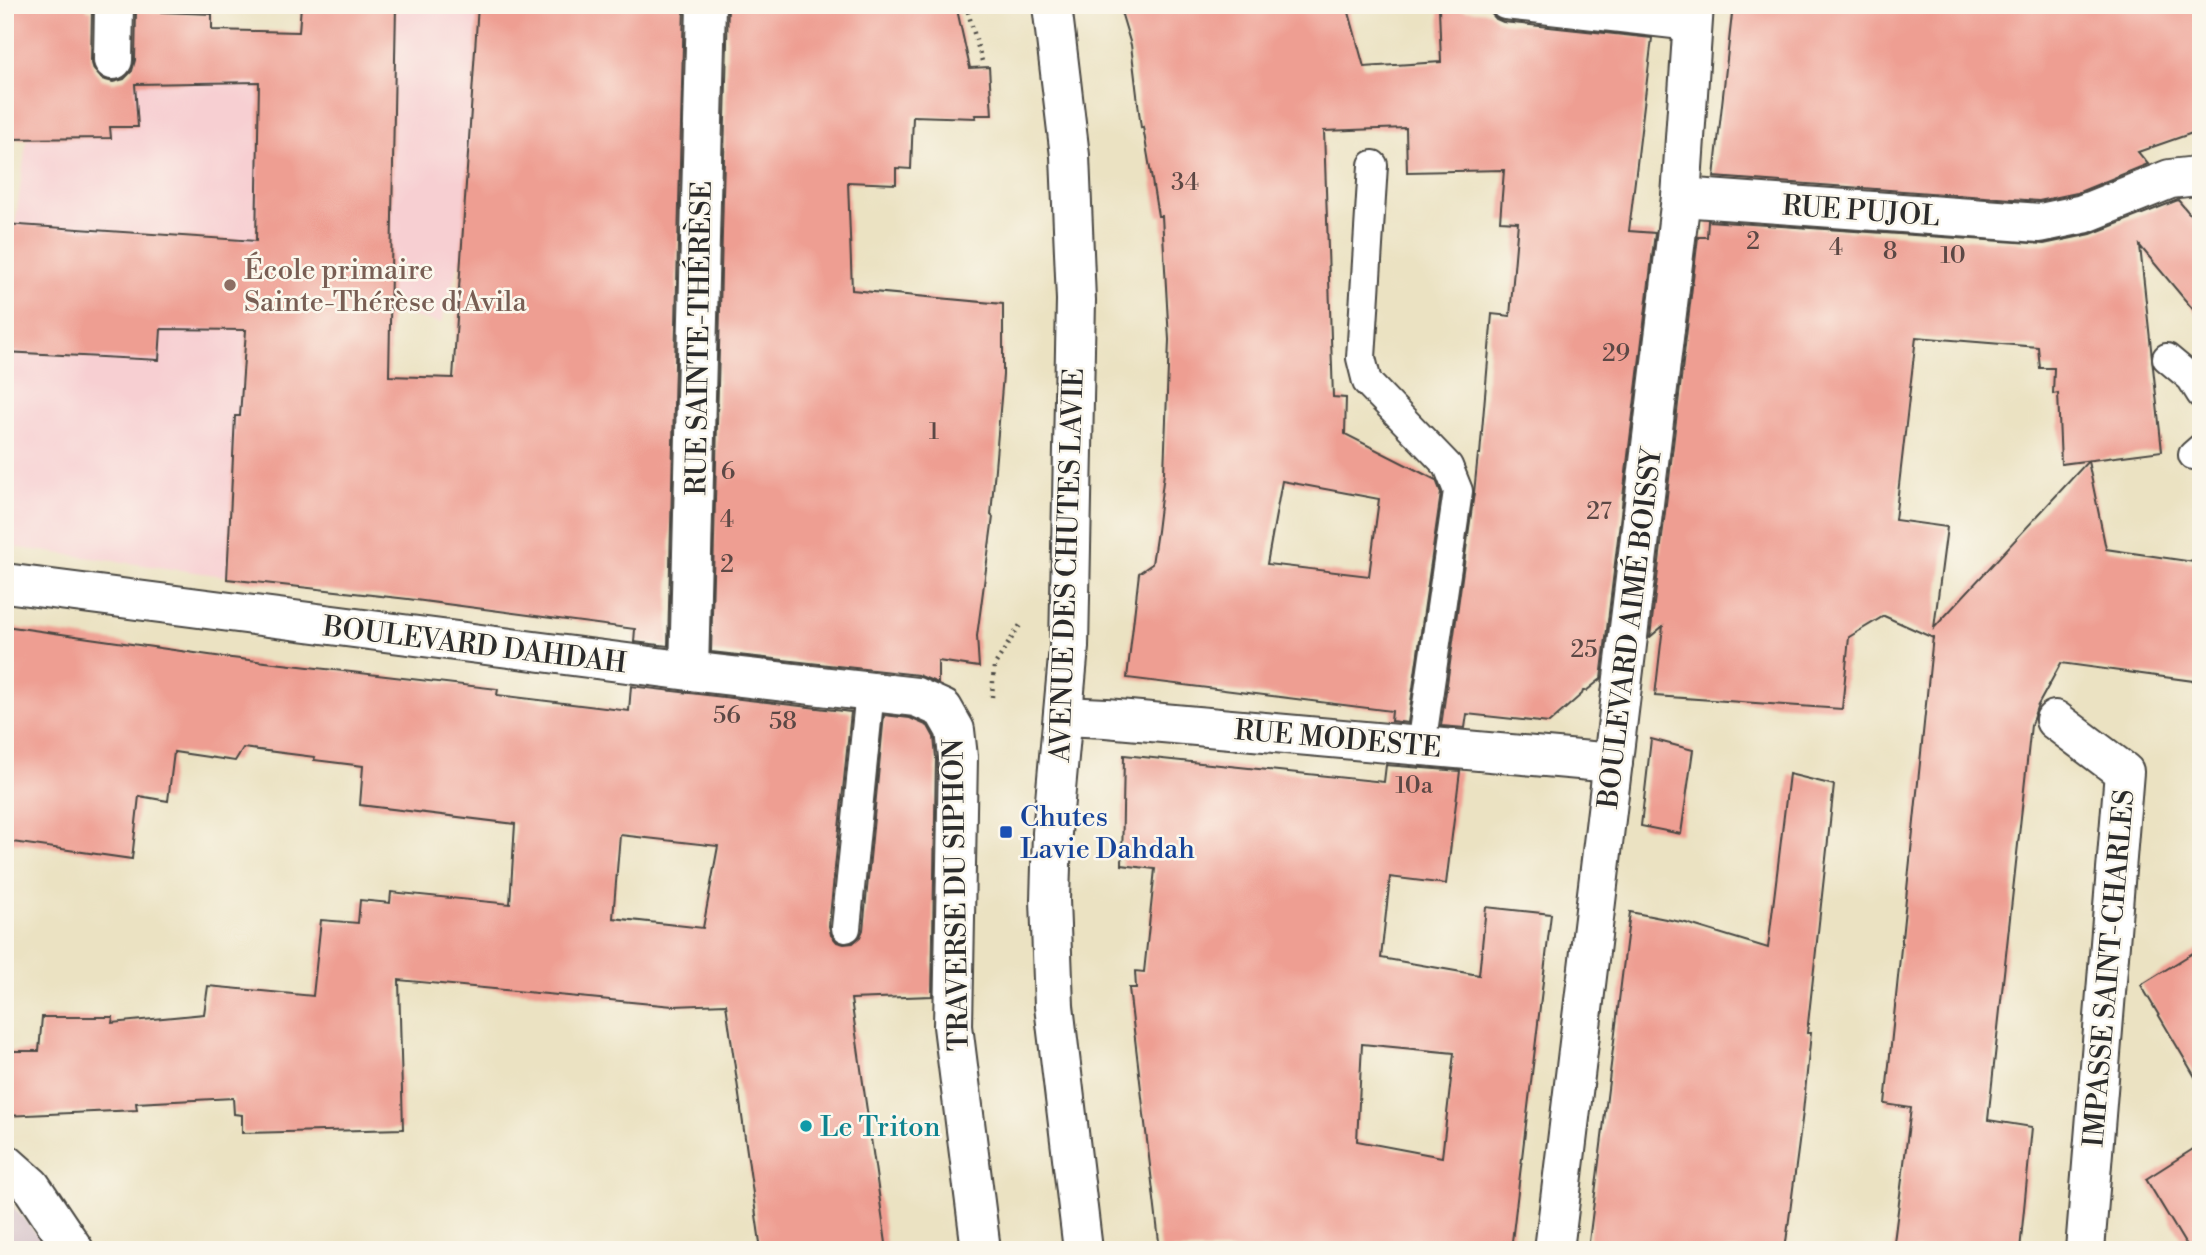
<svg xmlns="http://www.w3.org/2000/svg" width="2206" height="1255" font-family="'Libre Bodoni',serif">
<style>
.built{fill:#f7cfd2}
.industrial{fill:#d2bdc6}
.building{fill:#ee9e92;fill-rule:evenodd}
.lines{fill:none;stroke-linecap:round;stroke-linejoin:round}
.service-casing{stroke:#484642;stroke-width:32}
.minor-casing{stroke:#484642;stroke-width:42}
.path{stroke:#484642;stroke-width:4.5;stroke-dasharray:2 5;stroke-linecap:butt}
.service{stroke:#fff;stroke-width:28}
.minor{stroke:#fff;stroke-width:38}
.education-dot{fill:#8d6e63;stroke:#fbf7ec;stroke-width:2.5}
.transit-dot{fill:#1a4fb4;stroke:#fbf7ec;stroke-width:2.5}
.culture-dot{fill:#0f9aa8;stroke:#fbf7ec;stroke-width:2.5}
.labels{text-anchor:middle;stroke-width:5;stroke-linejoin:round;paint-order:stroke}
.number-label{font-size:24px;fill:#5c4845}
.street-label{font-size:28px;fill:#2b2b2b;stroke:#fbf7ec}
.education-label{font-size:28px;fill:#785e54;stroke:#fbf7ec;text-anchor:start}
.transit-label{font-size:28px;fill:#164399;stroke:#fbf7ec;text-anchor:start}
.culture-label{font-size:28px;fill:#0d838f;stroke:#fbf7ec;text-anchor:start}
</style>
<rect width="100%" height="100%" fill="#fbf7ec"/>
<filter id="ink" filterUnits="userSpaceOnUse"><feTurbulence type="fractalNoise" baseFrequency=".0143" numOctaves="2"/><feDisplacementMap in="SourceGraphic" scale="14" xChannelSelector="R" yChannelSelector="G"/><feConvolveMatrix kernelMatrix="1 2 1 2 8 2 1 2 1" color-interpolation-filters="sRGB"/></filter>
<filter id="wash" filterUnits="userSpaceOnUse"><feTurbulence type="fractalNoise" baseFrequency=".00686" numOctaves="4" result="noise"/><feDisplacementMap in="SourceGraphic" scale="28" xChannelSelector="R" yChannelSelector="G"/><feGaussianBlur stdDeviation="1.57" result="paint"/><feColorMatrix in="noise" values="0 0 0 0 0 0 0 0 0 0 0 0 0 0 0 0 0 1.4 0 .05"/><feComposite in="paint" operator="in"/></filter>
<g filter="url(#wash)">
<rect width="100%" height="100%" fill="#ebe2c2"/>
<path class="built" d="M319 5H478L462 254 441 323 324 298 290 585 5 546V300L31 107 109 83H318Z"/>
<path class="industrial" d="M5 1197 38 1235 45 1250H5Z"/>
<g id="blocks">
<g class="building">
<path d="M5 5H87V10H92L91 60 94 70 102 79 113 82 124 79 132 71 135 60 136 11 212 14V30L299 32 301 5H396L389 376 453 378 478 5H684L668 646 634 642 635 629 408 599 227 579 235 416H240L246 330 161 329 159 360 5 352V224L256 241 259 82 135 84 138 127H110L111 138 5 139Z"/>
<path d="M728 5H956L970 68 989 67 992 115H975L976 118 913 116 911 169 896 168V184L848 182 852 290 1003 304V375L991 515 993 517 977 636 979 667 938 661V683L918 675 711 652Z"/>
<path d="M1119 5H1347L1364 67 1441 62 1439 8 1490 12 1496 19 1503 22 1652 38 1629 231 1655 233 1601 679 1586 691H1583L1582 694 1549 723 1467 714 1465 728 1441 726 1474 493 1478 454H1480L1492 314 1510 316 1518 222 1500 221 1504 170 1407 172 1406 128 1324 131 1333 397 1346 398 1345 434 1436 480 1441 493 1408 723 1391 721 1392 711 1127 678 1139 573 1152 564 1157 531 1164 473 1169 340 1162 216H1158L1143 127 1141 128 1131 45ZM1282 481 1379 499 1369 576 1267 564Z"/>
<path d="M1733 5H2201V130L2138 152 2148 164 2077 193 2039 201 1714 177Z"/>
<path d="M2178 200 2201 227V319L2140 246 2162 451 2061 464 2058 393 2053 394 2054 368H2040L2038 347 1916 337 1895 520 1947 527 1934 628 2088 461 2106 549 2201 563V682L2061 663 2037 707 2031 725 1988 1120 2032 1127 2020 1250H1893L1911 1108 1885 1104 1933 636V638L1884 616 1849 637 1842 709 1655 696 1663 626 1650 637 1698 237H1707L1708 221 2044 244 2091 234Z"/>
<path d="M5 626 223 657 498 689 497 695 629 711 631 686 851 712 829 926 831 935 837 942 844 944 853 943 860 937 863 930 884 715 910 718 928 726 934 737 936 758 932 996 851 999 887 1250H761L726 1004 673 1006 399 980 403 1129 242 1133V1115L234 1114 233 1098 136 1103 137 1110 5 1116V1051H39L42 1017H113L112 1023 204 1014 208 986 313 996 321 920 358 923 360 900 390 903 391 892 510 904 515 824 360 805 363 766 314 760 315 757 243 748 235 761 174 752 168 801 139 796 132 859 5 841ZM620 835 718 846 703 928 613 918Z"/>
<path d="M1651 739 1693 750 1681 834 1641 826Z"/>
<path d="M1124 755 1384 782 1386 765 1460 771 1446 884 1390 877 1381 958 1479 975 1486 907 1551 914 1511 1250H1160L1129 988H1136L1135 971 1144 972 1155 869 1122 865ZM1362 1044 1454 1053 1442 1157 1357 1141Z"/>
<path d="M1789 774 1834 785 1807 1033H1811L1803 1112 1785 1250H1588L1630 912 1686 923 1768 948Z"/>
<path d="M2201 948V1087L2141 985Z"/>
<path d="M2201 1144V1250H2189L2146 1179Z"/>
</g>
</g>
</g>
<g filter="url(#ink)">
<use href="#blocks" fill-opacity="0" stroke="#484642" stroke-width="2"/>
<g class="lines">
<g class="service-casing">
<g id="service">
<path d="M1505 5 1691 26"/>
<path d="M1373 165 1361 358 1367 382 1448 466 1458 491 1421 746"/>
<path d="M2167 358 2191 378 2201 394"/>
<path d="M2193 455 2201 448"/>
<path d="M846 928 870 691"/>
</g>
</g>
<g class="minor-casing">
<g id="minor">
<path d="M1052 5 1070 156 1076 300 1069 647 1052 833 1050 900 1054 1006 1083 1250"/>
<path d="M113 60 114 5"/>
<path d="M1681 197 2040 223 2083 214 2170 179 2197 176 2201 178"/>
<path d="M5 583 689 671 916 697 943 709 955 730 958 757 953 1026 981 1250"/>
<path d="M689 671 706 5"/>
<path d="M1063 716 1106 718 1613 763"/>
<path d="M2055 720 2124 772 2085 1250"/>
<path d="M5 1163 31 1186 74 1250"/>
<path d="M1554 1250 1681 197 1694 5"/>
</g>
</g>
<g class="path">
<path d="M966 5 982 61"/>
<path d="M992 697 994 666 1022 622"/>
</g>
<use href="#service" class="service"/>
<use href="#minor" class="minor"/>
</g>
</g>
<circle class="education-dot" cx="230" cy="285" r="7"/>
<rect class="transit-dot" x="999" y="825" width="14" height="14" rx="3.5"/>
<circle class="culture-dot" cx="806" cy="1126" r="7"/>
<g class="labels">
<g class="number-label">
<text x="1185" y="190">34</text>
<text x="1753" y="249">2</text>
<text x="1836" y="255">4</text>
<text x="1890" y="259">8</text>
<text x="1953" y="263">10</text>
<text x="1616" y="361">29</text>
<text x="934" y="439">1</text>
<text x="728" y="479">6</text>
<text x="1599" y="519">27</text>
<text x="727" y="527">4</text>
<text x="727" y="572">2</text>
<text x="1584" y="657">25</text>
<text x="727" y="723">56</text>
<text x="783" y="729">58</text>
<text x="1414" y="793">10a</text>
</g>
<g class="street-label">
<text transform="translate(1861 210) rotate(4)" y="10">RUE PUJOL</text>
<text transform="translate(698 338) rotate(-89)" y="10">RUE SAINTE-THÉRÈSE</text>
<text transform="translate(1066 565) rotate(-88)" y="10">AVENUE DES CHUTES LAVIE</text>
<text transform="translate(1629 628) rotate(-83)" y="10">BOULEVARD AIMÉ BOISSY</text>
<text transform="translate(475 644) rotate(7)" y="10">BOULEVARD DAHDAH</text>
<text transform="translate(1338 738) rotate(5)" y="10">RUE MODESTE</text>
<text transform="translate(955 895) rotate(-91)" y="10">TRAVERSE DU SIPHON</text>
<text transform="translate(2108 968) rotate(-85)" y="10">IMPASSE SAINT-CHARLES</text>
</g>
<g class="education-label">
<text x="244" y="279">École primaire<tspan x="244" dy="32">Sainte-Thérèse d'Avila</tspan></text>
</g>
<g class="transit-label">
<text x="1020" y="826">Chutes<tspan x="1020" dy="32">Lavie Dahdah</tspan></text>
</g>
<g class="culture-label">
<text x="820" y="1136">Le Triton</text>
</g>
</g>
<rect width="2206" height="1255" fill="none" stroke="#fbf7ec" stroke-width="28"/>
</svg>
